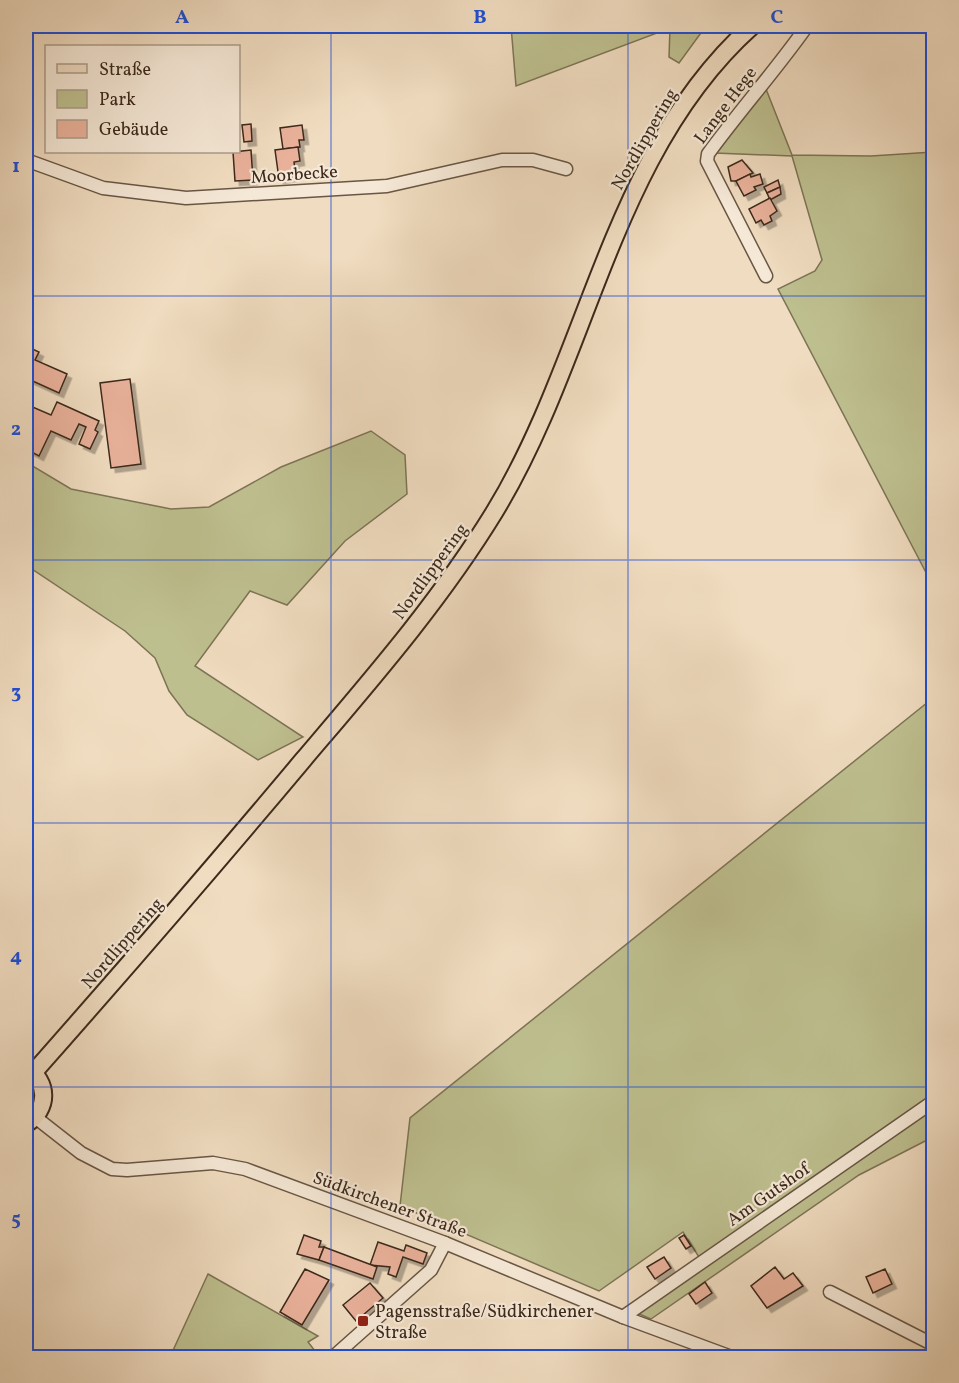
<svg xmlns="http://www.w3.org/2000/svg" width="959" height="1383" font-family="Vollkorn,serif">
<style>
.green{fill:#bebf8f;stroke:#7d7455;stroke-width:1.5}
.building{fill:#e9b19a;stroke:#3c291b;stroke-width:1.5;filter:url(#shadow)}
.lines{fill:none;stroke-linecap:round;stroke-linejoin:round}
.minor-casing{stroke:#695644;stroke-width:15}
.major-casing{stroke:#3c291b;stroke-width:20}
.minor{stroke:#f5e8d6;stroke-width:12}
.major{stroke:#f0dcc0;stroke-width:16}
.grid{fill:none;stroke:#1d4ed8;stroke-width:1.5;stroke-opacity:0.55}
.poi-dot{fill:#8f2418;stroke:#f5e8d6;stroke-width:2}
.labels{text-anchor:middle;stroke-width:4.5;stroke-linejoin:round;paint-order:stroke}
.street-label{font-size:18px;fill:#3c291b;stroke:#f5e8d6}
.poi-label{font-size:18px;fill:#3c291b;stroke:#f5e8d6;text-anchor:start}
.neatline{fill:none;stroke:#1d4ed8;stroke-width:2}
.grid-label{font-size:20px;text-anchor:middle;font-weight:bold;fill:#1d4ed8}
</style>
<defs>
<filter id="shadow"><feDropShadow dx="4.5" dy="4.5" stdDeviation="0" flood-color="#0004"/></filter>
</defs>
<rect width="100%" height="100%" fill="#f0dcc0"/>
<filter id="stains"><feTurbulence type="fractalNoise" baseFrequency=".00333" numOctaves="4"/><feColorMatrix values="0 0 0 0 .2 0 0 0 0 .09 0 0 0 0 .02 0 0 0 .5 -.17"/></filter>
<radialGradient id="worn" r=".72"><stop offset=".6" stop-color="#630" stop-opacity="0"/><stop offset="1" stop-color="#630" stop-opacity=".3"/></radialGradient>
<g class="green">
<path d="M511 26H706L679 63 669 57 670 28 516 86Z"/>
<path d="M766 89 792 155 871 156 933 152V586L778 289 815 271 822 260 792 156 715 153Z"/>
<path d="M371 431 405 455 407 494 345 541 287 605 250 591 195 666 303 737 258 760 187 715 169 691 155 658 125 631 26 565V462L71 489 171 509 209 507 281 467Z"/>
<path d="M933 698V1137L859 1175 651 1319 625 1308 699 1257 683 1232 599 1291 400 1206 410 1118Z"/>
<path d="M26 1075C37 1091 38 1099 26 1115Z"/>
<path d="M208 1274 318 1336 308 1342 319 1356 170 1357Z"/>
</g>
<g class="building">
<path d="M251 124 252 141 244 142 242 125Z"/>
<path d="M302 125 304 140H299L300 147 283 149 280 128Z"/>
<path d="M298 147 300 161 294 162 296 176 279 179 275 150Z"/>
<path d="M251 150 253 180 235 181 233 152Z"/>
<path d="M742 160 753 173 736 181H731L728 167Z"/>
<path d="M750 174 751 177 760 174 763 184 754 187 756 190 744 196 736 181Z"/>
<path d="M778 180 780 187 767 193 764 187Z"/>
<path d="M780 187 781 194 770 200 767 193Z"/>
<path d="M770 198 777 211 770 216 772 221 764 225 761 220 756 223 749 209Z"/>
<path d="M26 346 39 352 35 360 67 374 59 393 26 378Z"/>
<path d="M130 379 141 464 111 468 100 383Z"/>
<path d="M57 402 99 421 95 430 98 432 90 449 79 444 86 427 79 424 71 440 51 431 39 456 26 449V411L28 405 51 415Z"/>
<path d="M304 1235 321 1241 319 1247H324L319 1260 297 1254Z"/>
<path d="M684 1235 691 1246 686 1249 679 1238Z"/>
<path d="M378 1242 404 1251 406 1245 427 1253 423 1264 403 1257 396 1277 388 1274 390 1267 370 1265Z"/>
<path d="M324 1247 377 1267 373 1279 319 1260Z"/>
<path d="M664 1257 671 1268 655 1279 647 1267Z"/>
<path d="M775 1267 784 1279 793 1273 803 1286 767 1308 751 1286Z"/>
<path d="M305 1269 329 1280 302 1325 280 1312Z"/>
<path d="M885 1269 892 1284 873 1293 866 1277Z"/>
<path d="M705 1282 712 1293 696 1304 689 1294Z"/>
<path d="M370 1283 383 1298 356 1321 343 1305Z"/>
</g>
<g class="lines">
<g class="minor-casing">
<g id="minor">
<path d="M26 160 103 188 186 198 387 186 502 160H533L566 169"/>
<path d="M766 276 707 161 708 154C740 110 776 70 807 26"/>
<path d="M35 1117 81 1153 112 1169 127 1170 213 1163 245 1169 445 1243 623 1317 734 1358"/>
<path d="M830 1292 934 1345"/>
<path d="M623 1317 934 1101"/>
<path d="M332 1358 431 1270 445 1243"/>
</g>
</g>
<g class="major-casing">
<g id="major">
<path d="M34 1072C125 969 215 865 303 760 371 680 440 601 495 511 590 355 611 152 752 26"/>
<path d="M26 1124C49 1109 49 1082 26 1067"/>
</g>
</g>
<use href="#minor" class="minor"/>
<use href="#major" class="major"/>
</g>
<path class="grid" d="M331 26V1358M628 26V1358M26 296H934M26 560H934M26 823H934M26 1087H934"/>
<rect class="poi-dot" x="357" y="1315" width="12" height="12" rx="3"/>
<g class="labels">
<g class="street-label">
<text transform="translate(725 105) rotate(-53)" y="6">Lange Hege</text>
<text transform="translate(644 139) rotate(-60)" y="6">Nordlippering</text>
<text transform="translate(294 174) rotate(-4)" y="6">Moorbecke</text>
<text transform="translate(430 571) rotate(-54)" y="6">Nordlippering</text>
<text transform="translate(122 943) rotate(-49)" y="6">Nordlippering</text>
<text transform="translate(768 1194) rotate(-35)" y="6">Am Gutshof</text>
<text transform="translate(390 1204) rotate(20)" y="6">Südkirchener Straße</text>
</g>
<g class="poi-label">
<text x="375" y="1317">Pagensstraße/Südkirchener<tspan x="375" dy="21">Straße</tspan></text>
</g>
</g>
<rect width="959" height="1383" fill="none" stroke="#f0dcc0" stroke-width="66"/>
<rect x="45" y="45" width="195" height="108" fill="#f5e8d6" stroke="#ab9c8b" stroke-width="1.5"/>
<rect x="57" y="64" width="30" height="9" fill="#f0dcc0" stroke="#ab9c8b" stroke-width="1.5"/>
<text x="99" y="75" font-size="18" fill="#3c291b">Straße</text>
<rect x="57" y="90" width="30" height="18" fill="#bebf8f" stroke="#ab9c8b" stroke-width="1.5"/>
<text x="99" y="105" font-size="18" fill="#3c291b">Park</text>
<rect x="57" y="120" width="30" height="18" fill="#e9b19a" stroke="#ab9c8b" stroke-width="1.5"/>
<text x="99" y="135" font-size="18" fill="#3c291b">Gebäude</text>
<rect x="33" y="33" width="893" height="1317" class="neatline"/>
<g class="grid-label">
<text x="182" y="23">A</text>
<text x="480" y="23">B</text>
<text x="777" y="23">C</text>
<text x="16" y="172">1</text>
<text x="16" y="435">2</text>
<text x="16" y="698">3</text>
<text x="16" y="962">4</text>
<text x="16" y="1225">5</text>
</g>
<rect width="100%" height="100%" filter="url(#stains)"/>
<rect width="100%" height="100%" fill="url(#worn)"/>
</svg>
